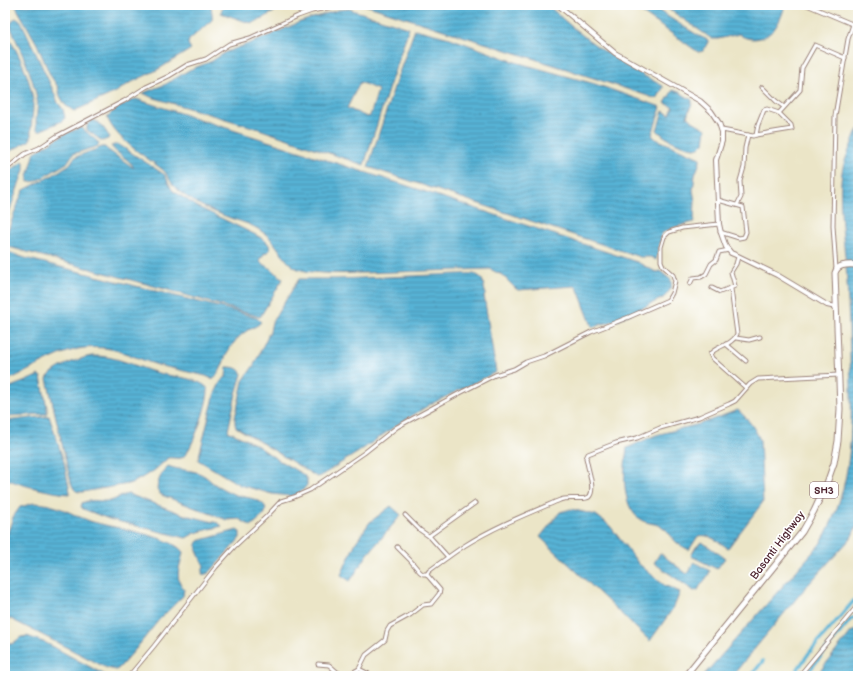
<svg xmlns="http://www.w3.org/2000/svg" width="863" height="681" font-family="'Balsamiq Sans',sans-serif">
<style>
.water{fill:url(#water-rules);stroke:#506880;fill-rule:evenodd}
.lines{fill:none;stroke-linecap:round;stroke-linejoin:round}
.canal{stroke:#57b2d5;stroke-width:3.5}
.minor-casing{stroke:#9a8279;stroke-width:5}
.tertiary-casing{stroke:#9a8279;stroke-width:6}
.primary-casing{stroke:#9a8279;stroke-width:7}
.minor{stroke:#fff;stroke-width:3}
.tertiary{stroke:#fff;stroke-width:4}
.primary{stroke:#fff;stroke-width:5}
.labels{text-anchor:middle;stroke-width:3.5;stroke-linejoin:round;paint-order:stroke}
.shield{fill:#fff;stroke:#80626b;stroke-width:1}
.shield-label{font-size:10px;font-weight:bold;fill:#4a1f2b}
.street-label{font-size:11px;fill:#4a1f2b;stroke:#fff}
</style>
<defs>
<pattern id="water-rules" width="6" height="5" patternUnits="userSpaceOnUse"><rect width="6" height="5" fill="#57b2d5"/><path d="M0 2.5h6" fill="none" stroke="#4a90ad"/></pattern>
</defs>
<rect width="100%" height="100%" fill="#fff"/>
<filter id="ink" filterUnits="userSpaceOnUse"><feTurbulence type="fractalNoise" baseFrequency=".025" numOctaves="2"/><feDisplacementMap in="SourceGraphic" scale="8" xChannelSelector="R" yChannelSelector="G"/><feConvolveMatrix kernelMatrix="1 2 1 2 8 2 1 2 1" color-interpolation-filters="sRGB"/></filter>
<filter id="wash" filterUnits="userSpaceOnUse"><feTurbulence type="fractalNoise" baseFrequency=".012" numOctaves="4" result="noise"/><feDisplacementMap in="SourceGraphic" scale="16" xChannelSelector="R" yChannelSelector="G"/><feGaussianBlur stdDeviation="0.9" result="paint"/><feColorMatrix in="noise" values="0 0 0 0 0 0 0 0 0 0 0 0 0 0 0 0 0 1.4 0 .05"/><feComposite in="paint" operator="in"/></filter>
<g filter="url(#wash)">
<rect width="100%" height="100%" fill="#ebe5c7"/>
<g class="water">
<path d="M15 5H211C211 10 213 15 212 20L189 40 188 44 191 49 188 51 157 70 130 83 116 92 74 111 65 105 60 96 58 87 50 75 37 44Z"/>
<path d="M223 5H270L275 10 274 12 253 23 247 22 221 13Z"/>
<path d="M365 5H548C582 39 621 64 663 86V88L657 99 566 69Z"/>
<path d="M631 5H653L667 16 699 36 708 40V42L703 51 698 52Z"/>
<path d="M663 5H785C783 13 780 21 775 28 767 39 750 43 739 34L718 39H712Z"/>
<path d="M349 9 409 28 389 87 364 165 256 128 151 97 143 93 166 84 189 70 212 61 226 52 259 40 300 22 338 10ZM360 82 378 90 370 116 367 117 347 108Z"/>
<path d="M15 18 21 21 53 90 58 103 63 109 65 118 62 121 39 131 37 130C34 120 39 109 37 99 32 73 21 52 11 28V23Z"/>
<path d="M415 29 450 38 515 62 595 84 661 107 652 135 656 139 700 158V162L695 175 693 190 695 201 694 222 675 227 662 233 656 260 651 257H640L368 167 396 81Z"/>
<path d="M7 36C19 51 31 82 33 100 34 113 30 126 31 138L29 141 12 150 5 156V37Z"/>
<path d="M673 90 679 92 692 100V103L687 116 689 119 706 129 704 143 699 148C687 149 664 139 657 130L663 111 670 115 673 107 665 103Z"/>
<path d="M136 99 408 186 637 262 656 272 660 271 671 280C673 287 668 294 663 298L617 320 593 327 592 326 577 287 574 286 518 290 515 288 502 275 490 269 360 273C346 274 307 274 296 268 282 261 277 240 261 231 253 225 243 222 233 219 214 212 192 203 177 189 171 185 169 176 163 170 145 156 115 139 107 117 111 112 129 100 136 99Z"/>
<path d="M92 120C100 121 105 130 109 136L108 139 102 141 87 130V125Z"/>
<path d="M81 127 99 143 98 146 73 154 67 163 37 181 28 182V176L35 152 63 135Z"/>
<path d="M858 129V523L851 538 806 587 732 676H703L820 544C856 484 852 423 850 356 849 326 848 296 846 265 843 236 838 201 842 172 844 160 853 141 858 129Z"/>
<path d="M118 144 165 175 172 190 198 207 258 236C264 240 270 242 270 250L264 254 260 259 261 263 267 266 283 279 260 317 172 291 5 246V239L20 198 24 190 53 175 70 164 74 158 78 156 102 147H105L108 150 134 168C130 159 117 155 111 146Z"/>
<path d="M23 161 24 162V170L5 224V175Z"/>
<path d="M5 251 25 258 235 311 257 318 261 322C257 327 252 327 248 330 240 335 235 341 230 348 223 358 223 373 212 379L206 376C190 372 174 369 158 365 128 356 112 343 78 349 54 354 29 372 5 381Z"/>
<path d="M458 274C466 274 480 271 483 282 484 286 484 290 486 294L484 296 485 302 496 372 429 405 397 425 357 453 339 464 321 476 317 477 236 427 235 424V418L243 381 254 365 270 331 272 322 299 279H339Z"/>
<path d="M92 356C115 355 136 367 158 373 173 377 191 377 204 385 207 387 206 387 208 389 209 401 192 451 183 457 179 460 173 457 168 458L155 470 136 481 128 484 82 492C75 492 74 490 71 483L47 379C52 368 80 358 92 356Z"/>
<path d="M227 367C234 367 239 368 242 374L236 394 228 431 255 444 275 458 304 475 307 480V485L302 491 297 494 290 496 272 494 240 485 198 460 215 393 221 381 226 377Z"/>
<path d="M39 375 41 377 47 408V414L5 416V389L26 381Z"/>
<path d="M738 410C748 419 755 428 760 440L763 502 728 548C718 542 709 533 698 536L689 550C685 548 680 545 676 542 672 538 669 532 664 528 657 523 648 524 641 520 620 506 624 470 627 448L656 435 703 423Z"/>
<path d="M49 416 64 462 70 492 69 494C53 493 18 485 5 478V421Z"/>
<path d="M168 466C180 471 191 469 201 474 206 476 209 480 213 483 219 487 227 491 233 494 243 498 261 497 266 508L264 515 251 526 239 519 227 520 164 496 160 494 157 489C158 481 161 472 168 466Z"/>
<path d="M128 494 185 515 218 523 222 526 195 533 186 538 109 519 83 509 81 507 82 503C92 498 100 502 110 501 116 500 121 495 128 494Z"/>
<path d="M34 503C58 504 68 513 90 521 111 528 171 535 183 552 181 566 173 576 184 589L183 596 158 621 135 650 119 668 116 670 107 668 5 616V541L13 517 20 507Z"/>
<path d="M391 506 401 515 368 554 350 581 341 575 356 542 370 522Z"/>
<path d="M571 509 596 515 610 526 639 564 664 585 680 592 674 607 650 641 540 537 560 512Z"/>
<path d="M237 530 240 532V538L209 573 203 575 202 573 204 565C200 557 194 549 198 541Z"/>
<path d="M702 542 725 558 717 569 691 556 696 547Z"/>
<path d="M660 553 687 574 694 562 710 571C708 578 701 583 698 590L694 591 654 563Z"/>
<path d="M857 629 858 676H815L820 671 851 632Z"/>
<path d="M27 636 46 643 105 675 106 676H5V642L12 644 21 637Z"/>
</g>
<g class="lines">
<g class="canal">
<path d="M751 676 763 661"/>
<path d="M793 676 809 653 858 596"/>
<path d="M805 676 851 619 854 618 858 621"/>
</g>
</g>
</g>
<g filter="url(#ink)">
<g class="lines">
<g class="minor-casing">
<g id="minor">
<path d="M807 5 852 24"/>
<path d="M762 87 776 101 784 107"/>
<path d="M722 130 753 136 756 135 758 125 764 110 767 109 779 113 800 90 802 68 815 45 845 58"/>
<path d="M756 135 792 129 791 125 779 113"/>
<path d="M5 170 25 154 39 148 57 136 124 101 146 87 169 76 187 65 206 59 229 44 250 38 298 16 312 11 341 5"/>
<path d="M718 200 743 207 746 232 744 237 739 238 720 232"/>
<path d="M737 205 741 197 740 181 744 167 745 148 748 135"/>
<path d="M836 269 833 226 835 116 848 39 858 10"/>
<path d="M690 284 693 278 701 277 706 274 711 264 716 260 719 252 729 250"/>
<path d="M712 288 720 292 735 286 731 272 736 264 738 257"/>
<path d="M731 289 737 334C732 346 717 345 710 354L712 358 746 388"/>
<path d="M736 338 749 340 760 337"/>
<path d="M726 344 746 361"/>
<path d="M405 515 420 530 430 537 448 557"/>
<path d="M429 536 475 503"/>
<path d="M397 547 410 560 420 572 423 574H427"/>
<path d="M318 664 329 665 337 672 343 675H348L359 669 373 676"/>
<path d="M359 669 366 655 385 640 387 631 390 626 410 615 423 605 431 604 439 594 440 590 428 576 427 574 429 571C440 563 452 554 464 546 494 527 527 514 560 500 568 496 584 501 589 497 596 490 588 470 587 462L586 458 588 454 616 443 637 438 660 428 699 417 729 404 735 401 750 384 758 379 839 375"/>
<path d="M129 676 154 646 216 567 234 547 267 516 281 501 294 497 310 490 364 453 397 427 460 393 495 375 514 369 526 362 544 356 591 332 629 317 668 300 672 293 675 281 673 275 663 266 661 261V247L664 237 669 232 682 228 719 224"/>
<path d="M799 676 858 605"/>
</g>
</g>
<g class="tertiary-casing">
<path id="tertiary" d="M558 5 615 53 700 101 711 111 719 123 722 132V141L716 160 719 224 721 233 726 247 731 253 738 256 777 275 827 305 836 307"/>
</g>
<g class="primary-casing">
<path id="primary" d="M685 676 802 532 814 511 827 483 834 463 838 441 840 409 835 273C838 263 849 265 858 265"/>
</g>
<use href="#minor" class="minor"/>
<use href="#tertiary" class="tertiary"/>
<use href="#primary" class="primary"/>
</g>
</g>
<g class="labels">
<rect class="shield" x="810" y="482" width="28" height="16" rx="3"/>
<g class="shield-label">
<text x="824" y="494">SH3</text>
</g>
<g class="street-label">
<text transform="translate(777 545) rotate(-53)" y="4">Basanti Highway</text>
</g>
</g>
<rect width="863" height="681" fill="none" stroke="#fff" stroke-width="20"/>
</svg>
